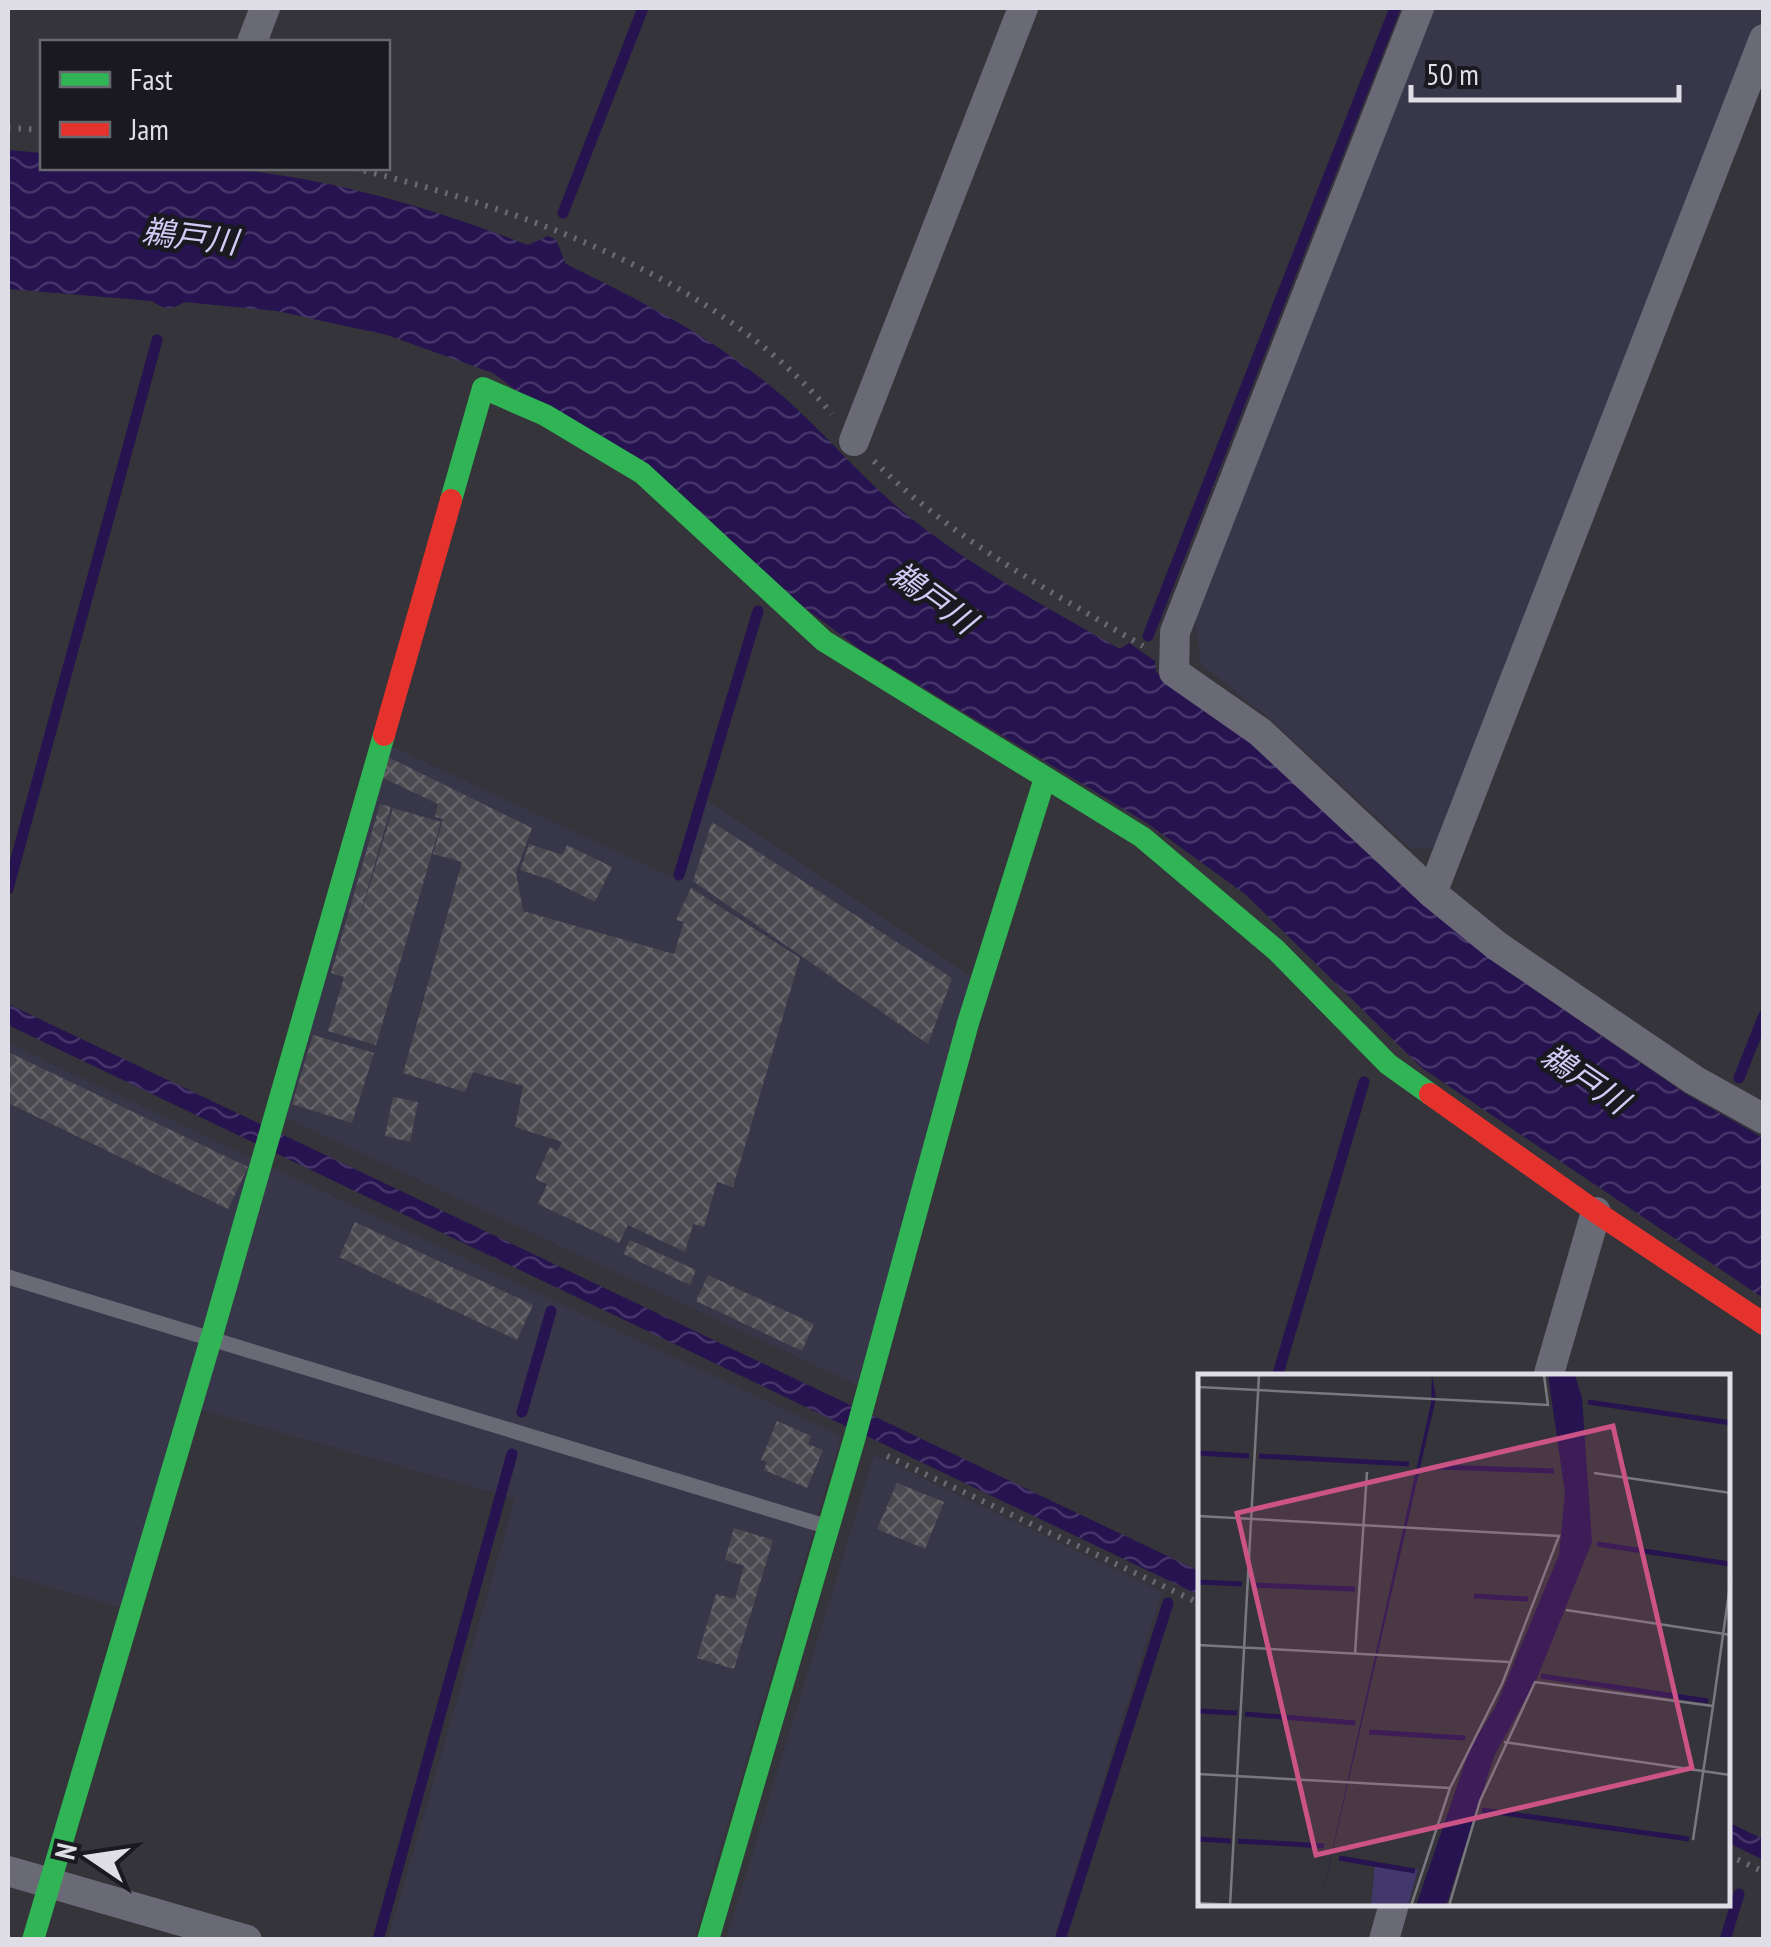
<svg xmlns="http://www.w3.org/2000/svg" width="1771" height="1947" font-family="'PT Sans Narrow','Noto Sans JP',sans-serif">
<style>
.built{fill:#383649}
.water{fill:url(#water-waves)}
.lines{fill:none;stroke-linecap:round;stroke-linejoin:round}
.stream{stroke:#261350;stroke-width:11}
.building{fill:url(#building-cross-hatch)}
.path{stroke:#6a6973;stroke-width:6;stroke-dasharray:2.5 8;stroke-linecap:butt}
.lane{stroke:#6a6976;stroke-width:15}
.street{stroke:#6a6976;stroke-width:30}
.fast{stroke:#30b455;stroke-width:22}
.jam{stroke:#e5322d;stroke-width:22}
.labels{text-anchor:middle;stroke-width:9;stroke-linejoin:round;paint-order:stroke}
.water-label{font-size:32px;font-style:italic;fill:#d1ccf5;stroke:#19191f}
.inset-river{fill:none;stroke:#261350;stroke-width:5}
.inset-road{fill:none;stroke:#78787f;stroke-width:2.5}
.view{fill:#cb5385;fill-opacity:0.15;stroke:#cb5385;stroke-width:5}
.inset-edge{fill:none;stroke:#dfdee7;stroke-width:5}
</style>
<defs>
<pattern id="water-waves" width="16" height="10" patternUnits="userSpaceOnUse" patternTransform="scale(2.5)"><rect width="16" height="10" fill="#261350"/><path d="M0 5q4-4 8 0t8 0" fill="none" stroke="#453569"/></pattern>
<pattern id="building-cross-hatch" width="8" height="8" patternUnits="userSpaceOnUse" patternTransform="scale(2.5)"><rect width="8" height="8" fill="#4a494f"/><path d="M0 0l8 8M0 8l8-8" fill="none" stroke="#646368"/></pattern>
</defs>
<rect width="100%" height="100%" fill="#34343a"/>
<g class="built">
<path d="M1434 8H1763V14L1437 848H1410L1272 721 1201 664 1195 620Z"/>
<path d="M384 743 682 882 705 799 973 978 857 1385 280 1115Z"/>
<path d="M8 1043 841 1436 694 1939H388L515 1499 181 1404 120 1607 8 1575Z"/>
<path d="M874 1455 1162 1592 1054 1939 726 1940Z"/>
</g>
<g class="water">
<path d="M8 150 42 153V168C100 168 160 163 218 168 324 176 429 207 528 245L548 236 556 240 566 264C647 304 717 339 786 399 824 433 857 472 895 505 963 563 1043 605 1120 649L1129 643 1155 661 1156 672 1248 739 1490 959 1686 1094 1763 1138V1298L1422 1068 1245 894 1147 823 861 650 493 373 387 335 277 311 185 302C171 310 165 310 152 301L8 289Z"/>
<path d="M8 1004 1201 1572V1596L8 1025Z"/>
<path d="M1728 1822 1763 1839V1860L1729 1843Z"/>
</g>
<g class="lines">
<g class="stream">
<path d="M563 213 643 8"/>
<path d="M1148 636 1395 8"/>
<path d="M679 875 758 611"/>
<path d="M8 889 157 340"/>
<path d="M1739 1078 1764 1015"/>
<path d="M1277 1377 1364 1082"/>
<path d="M522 1412 551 1311"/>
<path d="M378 1940 512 1454"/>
<path d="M1060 1940 1168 1603"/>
<path d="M1725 1940 1739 1894"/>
</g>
</g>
<g class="building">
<path d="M388 757 532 828 516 872 523 911 674 954 684 922 676 920 691 888 800 958 733 1187 717 1182 704 1227 693 1224 685 1252 628 1225 619 1243 538 1204 547 1184 535 1179 550 1147 557 1151 562 1142 515 1127 523 1086 473 1072 465 1092 403 1073 462 862 433 854 443 819 435 817 438 804 381 777Z"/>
<path d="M380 804 391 807 353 940 393 808 441 822 376 1045 328 1031 344 977 331 973Z"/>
<path d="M712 822 952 978 928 1044 693 881Z"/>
<path d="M529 844 562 855 567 845 612 867 595 902 551 880 520 870Z"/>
<path d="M313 1035 374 1053 352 1123 292 1104Z"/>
<path d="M8 1052 248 1167 228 1209 8 1103Z"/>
<path d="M393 1097 418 1102 410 1142 385 1136Z"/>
<path d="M355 1222 533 1305 517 1340 339 1257Z"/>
<path d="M630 1240 696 1270 690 1285 623 1254Z"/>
<path d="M708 1275 814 1324 802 1351 696 1301Z"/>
<path d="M777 1421 811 1436 808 1444 823 1450 807 1488 764 1470 767 1462 761 1460Z"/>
<path d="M897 1483 944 1502 925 1549 877 1529Z"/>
<path d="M734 1528 773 1540 734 1669 697 1658 716 1594 735 1599 744 1566 725 1560Z"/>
</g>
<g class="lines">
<g class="path">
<path d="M8 128 42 130"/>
<path d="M354 168C525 211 715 275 832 414"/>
<path d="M874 461C952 539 1048 590 1143 646"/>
<path d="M887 1456 1201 1604"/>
<path d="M1728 1855 1764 1872"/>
</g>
<path class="lane" d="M8 1277 825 1526"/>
<g class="street">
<path d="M1419 8 1175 632 1174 672 1260 732 1432 893 1497 946 1694 1080 1764 1119"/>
<path d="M252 42 265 8"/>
<path d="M854 441 1023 8"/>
<path d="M1432 893 1764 39"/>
<path d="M1548 1377 1596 1212"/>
<path d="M8 1871 247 1940"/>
<path d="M1384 1940 1394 1904"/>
</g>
<g class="fast">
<path d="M451 500 483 388 545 415 642 473 824 641 1142 837 1276 950 1388 1064 1430 1094"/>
<path d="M33 1940 211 1339 384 735"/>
<path d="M708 1940 854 1440 968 1023 1045 778"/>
</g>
<g class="jam">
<path d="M384 735 451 500"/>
<path d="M1430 1094 1596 1212 1764 1324"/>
</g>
</g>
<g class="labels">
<g class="water-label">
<text transform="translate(190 237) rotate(7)" y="11">鵜戸川</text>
<text transform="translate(933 598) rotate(36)" y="11">鵜戸川</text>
<text transform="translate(1585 1079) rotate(34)" y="11">鵜戸川</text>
</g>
</g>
<g transform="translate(1198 1374)">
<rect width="532" height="532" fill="#34343a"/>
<path d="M177 490 220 495 210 532H173Z" fill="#43386c"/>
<path d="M234 1 238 24 122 532 233 29ZM350 1H377L384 24 394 168 339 304 296 382 248 532H218L272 374 298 332 361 181 367 119Z" fill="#261350"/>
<path class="inset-river" d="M390 28 533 49M0 79 51 82M61 82 211 90M240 93 356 97M399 170 532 190M0 208 44 210M54 211 157 215M276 222 330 225M343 302 510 327M0 337 39 339M47 340 157 349M171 358 267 364M284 436 491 465M0 465 33 467M40 467 126 472M141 484 217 497"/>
<path class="inset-road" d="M0 13 350 31 346 1M396 99 533 119M0 142 361 162 304 310 252 414 213 532M368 236 533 261M0 271 311 288M157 280 169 98M306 368 532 401M0 400 252 414M495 466 515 332M0 529 55 532M32 532 61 1M251 532 282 427 337 308 515 332 533 204"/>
<path class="view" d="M415 52 494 394 118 481 39 139Z"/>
<rect width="532" height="532" class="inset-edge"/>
</g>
<rect width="1771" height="1947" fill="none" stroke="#dfdee7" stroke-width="20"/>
<rect x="40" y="40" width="350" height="130" fill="#19191f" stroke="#68686f" stroke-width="2.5"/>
<rect x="60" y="72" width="50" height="15" fill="#30b455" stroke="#68686f" stroke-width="2.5"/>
<text x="130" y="90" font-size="30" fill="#dfdee7">Fast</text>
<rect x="60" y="122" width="50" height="15" fill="#e5322d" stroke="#68686f" stroke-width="2.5"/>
<text x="130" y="140" font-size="30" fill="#dfdee7">Jam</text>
<g transform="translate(90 1857) rotate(283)" stroke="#19191f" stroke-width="8" paint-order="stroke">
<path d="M0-8L18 38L0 25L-18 38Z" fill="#dfdee7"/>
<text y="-15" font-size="28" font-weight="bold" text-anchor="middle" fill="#dfdee7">N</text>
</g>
<path d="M1411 85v15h268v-15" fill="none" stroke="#dfdee7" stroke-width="5"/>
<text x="1426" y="85" font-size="30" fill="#dfdee7" stroke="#19191f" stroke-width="8" paint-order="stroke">50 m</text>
</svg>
